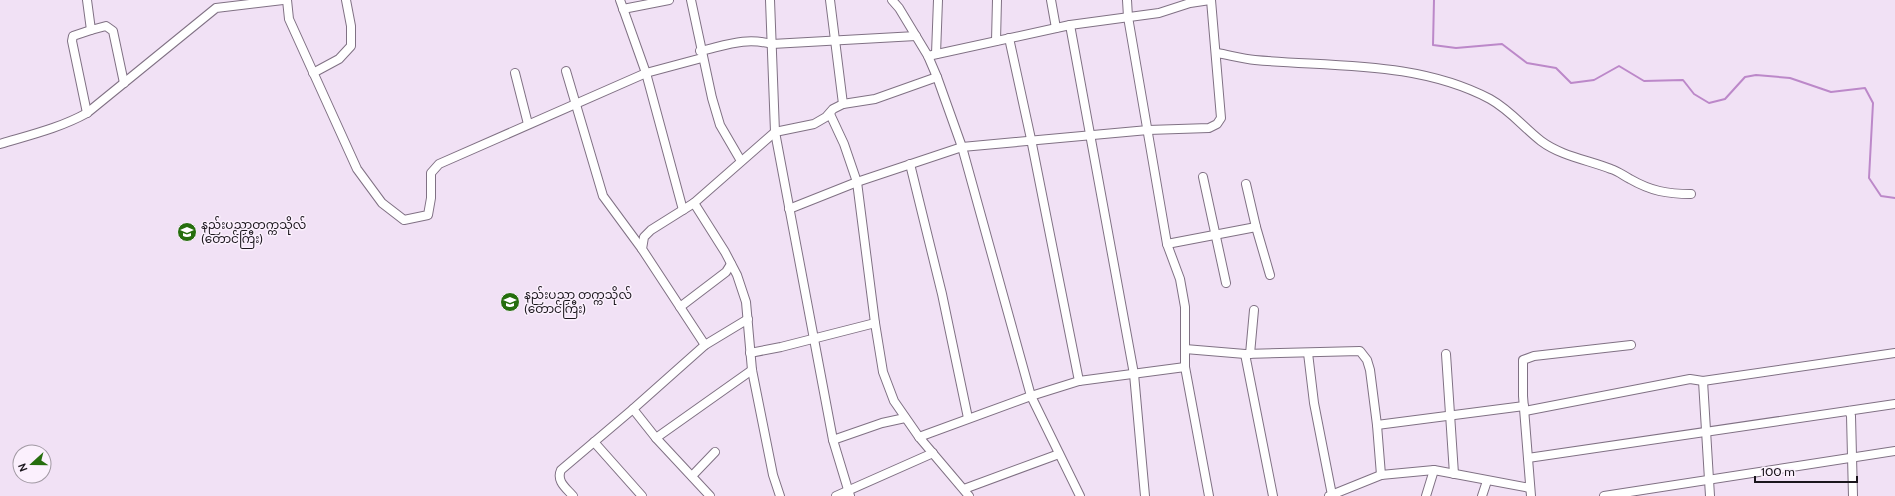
<svg xmlns="http://www.w3.org/2000/svg" width="1895" height="496" font-family="Cabin,'Noto Sans Myanmar',sans-serif">
<style>
.lines{fill:none;stroke-linecap:round;stroke-linejoin:round}
.stream{stroke:#bc88c9;stroke-width:2}
.minor-casing{stroke:#807184;stroke-width:10}
.minor{stroke:#fff;stroke-width:8}
.labels{text-anchor:middle;stroke-width:3;stroke-linejoin:round;paint-order:stroke}
.poi-label{font-size:12px;fill:#1b161d;stroke:#fbf0fd;text-anchor:start}
</style>
<rect width="100%" height="100%" fill="#f1e1f5"/>
<g class="lines">
<path class="stream" d="M1434 0 1433 45 1456 48 1502 44 1527 63 1556 68 1571 83 1594 80 1619 66 1644 81 1683 80 1694 94 1709 103 1725 99 1745 77 1756 75 1790 78 1831 92 1865 88 1873 103 1869 178 1881 196 1895 198"/>
<g class="minor-casing">
<g id="minor">
<path d="M87 0 91 30 106 26 113 31 124 83"/>
<path d="M287 0 289 19 357 169 382 203 404 220 428 215 431 198V173L439 164 646 73 702 58"/>
<path d="M620 0 646 73 683 210"/>
<path d="M691 0 712 98 720 125 741 161"/>
<path d="M770 0 775 132 833 440 850 496"/>
<path d="M830 0 843 104"/>
<path d="M892 0 899 8 928 56 937 77 962 147 1031 396 1080 496"/>
<path d="M1051 0 1056 28"/>
<path d="M1127 0 1128 17 1167 244 1180 279 1185 307V367L1209 496"/>
<path d="M623 9 669 0"/>
<path d="M1070 25 1134 374 1145 496"/>
<path d="M1009 38 1031 139 1079 381"/>
<path d="M996 41 997 0"/>
<path d="M700 51C727 45 745 37 772 44L916 36"/>
<path d="M1217 53C1229 55 1243 59 1255 60 1334 67 1418 61 1490 99 1510 110 1523 127 1541 141 1561 156 1588 160 1611 169 1618 171 1624 176 1630 179 1651 191 1667 194 1691 194"/>
<path d="M936 54 938 0"/>
<path d="M928 56 1070 25 1159 13 1190 3 1210 0"/>
<path d="M566 71 603 196 642 249"/>
<path d="M313 73 339 59 351 46V26L346 0"/>
<path d="M515 73 528 124"/>
<path d="M87 113 72 41 73 36 91 30"/>
<path d="M830 114 844 144 857 182 875 323 883 372 894 401 919 437 969 496"/>
<path d="M0 144C30 135 60 128 87 113L216 8 283 0"/>
<path d="M910 164 942 294 968 418"/>
<path d="M1203 177 1226 283"/>
<path d="M1246 184 1256 227 1270 275"/>
<path d="M694 203 725 252 737 275 746 302 752 370 773 475 780 496"/>
<path d="M789 209 857 182 962 147 1148 130 1209 128 1217 124 1221 118 1211 0"/>
<path d="M1167 244 1256 227"/>
<path d="M680 307 726 272 731 264"/>
<path d="M705 345 642 249 644 237 651 230 694 203 775 132 814 124 826 117 833 109 843 104 875 99 937 77"/>
<path d="M1185 349 1245 354 1360 351 1367 360 1370 370 1377 425 1381 475"/>
<path d="M750 353 781 347 875 323"/>
<path d="M1308 353 1314 403 1332 495"/>
<path d="M1245 354 1273 496"/>
<path d="M1250 354 1254 310"/>
<path d="M1446 354 1454 474"/>
<path d="M1703 381 1710 496"/>
<path d="M1525 411 1690 379 1703 381 1895 353"/>
<path d="M1849 411 1851 416 1853 496"/>
<path d="M1377 425 1524 406"/>
<path d="M919 437 1031 396 1079 381 1185 367"/>
<path d="M656 438 752 370"/>
<path d="M833 440 882 423 905 418"/>
<path d="M594 442 642 496"/>
<path d="M1528 458 1895 404"/>
<path d="M692 476 715 452"/>
<path d="M964 489 1059 454"/>
<path d="M573 496C566 488 556 481 561 470L633 409"/>
<path d="M710 496 656 438 633 409 705 345 748 319"/>
<path d="M836 496 933 453"/>
<path d="M1329 496 1381 475 1434 470 1530 488"/>
<path d="M1426 496 1434 470"/>
<path d="M1482 496 1487 481"/>
<path d="M1531 496 1523 396V360L1534 356 1631 345"/>
<path d="M1604 496 1895 451"/>
</g>
</g>
<use href="#minor" class="minor"/>
</g>
<defs>
<g id="university-disc" transform="scale(1)"><circle r="9.5" fill="#266e0e" stroke="#fbf0fd"/><path d="M0-5L7-2L0 1L-7-2ZM-4 1L0 2.5L4 1V4Q0 6-4 4Z" fill="#fff"/></g>
</defs>
<g fill-rule="evenodd">
<use href="#university-disc" x="187" y="232"/>
<use href="#university-disc" x="510" y="302"/>
</g>
<g class="labels">
<g class="poi-label">
<text x="201" y="229">နည်းပညာတက္ကသိုလ်<tspan x="201" dy="14">(တောင်ကြီး)</tspan></text>
<text x="524" y="299">နည်းပညာ တက္ကသိုလ်<tspan x="524" dy="14">(တောင်ကြီး)</tspan></text>
</g>
</g>
<g transform="translate(32 464) rotate(249)"><circle r="19" fill="#fbf0fd" stroke="#a199a3"/>
<path d="M0-3L7 15L0 10L-7 15Z" fill="#266e0e"/>
<text y="-6" font-size="11" font-weight="bold" text-anchor="middle" fill="#1b161d">N</text>
</g>
<path d="M1755 476v6h102v-6" fill="none" stroke="#1b161d" stroke-width="2"/>
<text x="1761" y="476" font-size="12" fill="#1b161d" stroke="#fbf0fd" stroke-width="3" paint-order="stroke">100 m</text>
</svg>
